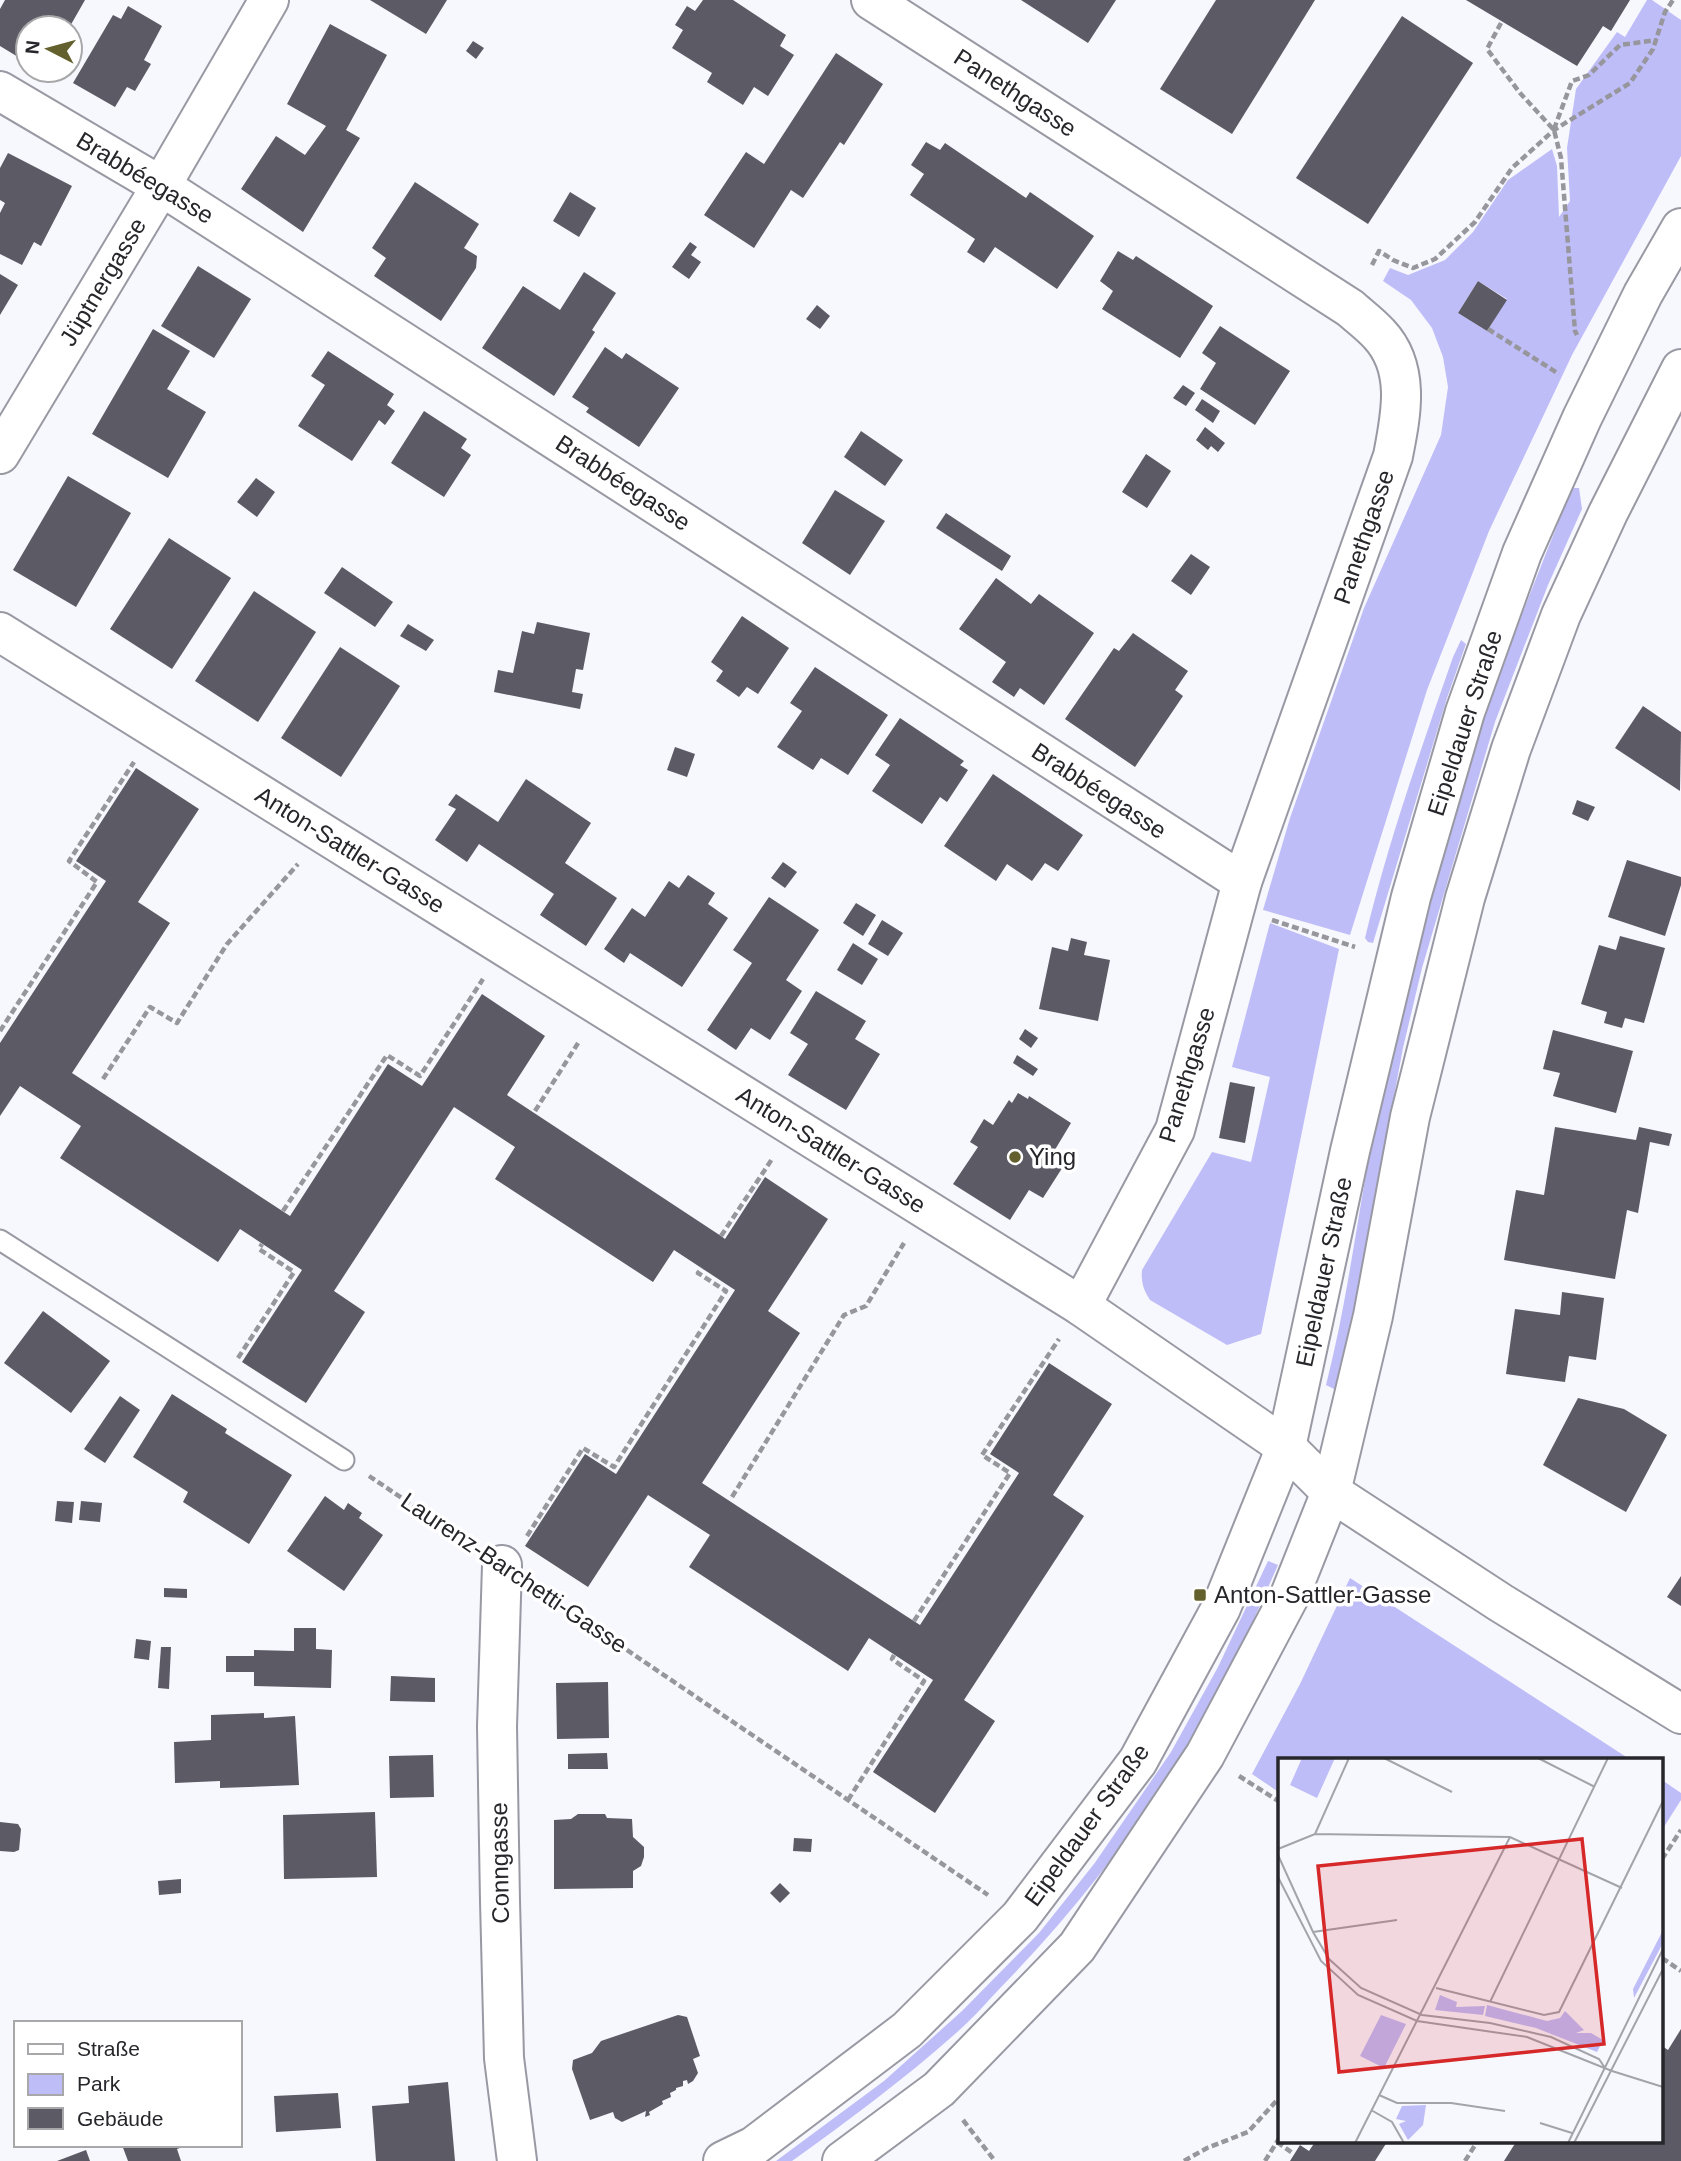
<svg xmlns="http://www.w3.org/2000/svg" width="1681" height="2161" font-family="Helvetica,sans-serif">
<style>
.green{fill:#bfbdf8;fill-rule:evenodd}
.building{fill:#5b5a65}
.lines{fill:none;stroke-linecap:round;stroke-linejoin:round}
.lane-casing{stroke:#9999a4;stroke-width:23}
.street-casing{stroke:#9999a4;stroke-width:42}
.secondary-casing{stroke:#9999a4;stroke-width:42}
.path{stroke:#96969c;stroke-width:4.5;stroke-dasharray:7 3.5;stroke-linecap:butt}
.lane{stroke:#fff;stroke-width:19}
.street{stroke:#fff;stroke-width:38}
.secondary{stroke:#fff;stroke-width:38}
.poi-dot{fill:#63602d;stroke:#fff;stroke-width:2.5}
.labels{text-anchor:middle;stroke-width:7;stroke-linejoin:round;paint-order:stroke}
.street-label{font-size:24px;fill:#26262b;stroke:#fff}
.poi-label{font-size:24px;fill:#26262b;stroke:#fff;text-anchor:start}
.inset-road{fill:none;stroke:#a3a3aa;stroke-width:2}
.view{fill:#d62828;fill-opacity:0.15;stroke:#d62828;stroke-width:3.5}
.inset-edge{fill:none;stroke:#26262b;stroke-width:3.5}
</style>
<rect width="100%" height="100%" fill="#f7f7fe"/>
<g class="green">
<path d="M1647 0H1652L1681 20V156L1572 355 1489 531 1427 690 1350 935 1263 910 1290 818 1364 608 1441 435 1448 387 1443 357 1432 328 1411 300 1383 281 1390 268 1408 275 1445 260 1473 232 1508 180 1552 149 1557 166 1559 217 1570 201 1567 148 1576 89 1617 32 1625 37ZM1478 281 1507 299 1487 331 1458 313Z"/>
<path d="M1572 488H1579L1582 509 1548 585 1495 722 1422 968 1403 1048 1348 1340 1336 1390 1326 1385C1350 1292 1359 1197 1380 1104 1407 982 1439 860 1477 741 1504 655 1539 572 1572 488Z"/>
<path d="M1461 640 1466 644 1447 698 1373 943 1368 942 1365 938C1388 842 1421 749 1453 657Z"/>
<path d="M1270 923 1339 949 1261 1334 1227 1345 1150 1300C1143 1289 1141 1282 1142 1270L1212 1152 1251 1162 1270 1077 1232 1067Z"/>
<path d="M1268 1561 1278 1565C1258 1610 1238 1656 1214 1699 1159 1802 1088 1897 1007 1981 990 1998 974 2018 955 2034 903 2080 848 2121 792 2161H776L884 2081 962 2011 1039 1933 1094 1864 1171 1752 1218 1667Z"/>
<path d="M1350 1578 1631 1760H1280V1793L1252 1774 1300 1684Z"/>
<path d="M1662 1780 1681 1793V1800L1662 1830Z"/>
</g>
<g class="building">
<path d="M5 0H85L69 28H28V63L0 46V9Z"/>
<path d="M370 0H447L426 34Z"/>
<path d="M703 0H733L786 35 780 46 794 55 768 96 754 87 743 105 707 82 712 73 672 48 683 30 675 25 687 6 695 11Z"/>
<path d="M1021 0H1116L1088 43Z"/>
<path d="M1216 0H1315L1232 134 1160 89Z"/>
<path d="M1466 0H1630L1611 31 1603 26 1577 66Z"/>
<path d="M128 6 162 26 144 60 151 64 135 91 127 87 115 107 73 83 113 15 121 19Z"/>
<path d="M1402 16 1473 63 1368 224 1296 178Z"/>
<path d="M330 24 387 55 346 130 360 138 303 232 241 189 276 136 305 155 326 126 287 104Z"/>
<path d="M473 41 484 48 476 59 466 51Z"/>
<path d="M836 53 883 84 844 145 840 142 803 198 791 190 754 248 704 215 746 152 764 164Z"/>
<path d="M926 142 940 150 945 143 1026 198 1030 192 1094 236 1057 289 995 247 984 263 967 252 975 239 910 195 924 174 911 165Z"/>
<path d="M8 153 72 186 41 246 34 242 22 265 0 254V213L5 203 0 200V168Z"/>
<path d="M415 182 479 224 464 248 477 256 476 268 441 321 374 276 386 258 372 248Z"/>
<path d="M570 192 596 208 579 237 553 221Z"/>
<path d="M690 242 697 247 691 255 701 262 689 279 672 267Z"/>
<path d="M1118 251 1133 260 1136 256 1213 306 1180 358 1102 309 1113 291 1100 281Z"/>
<path d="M198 266 251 299 214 358 161 326Z"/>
<path d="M584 272 616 293 592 330 595 332 554 396 482 348 523 286 560 310Z"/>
<path d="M0 274 18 285 0 315Z"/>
<path d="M1478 281 1507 300 1487 331 1458 313Z"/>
<path d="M817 305 830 316 820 329 806 319Z"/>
<path d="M1220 326 1290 371 1255 425 1200 389 1216 363 1202 353Z"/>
<path d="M153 329 190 351 167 389 206 412 168 478 92 434Z"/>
<path d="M605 347 622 359 626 353 679 388 639 447 586 412 589 408 572 397Z"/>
<path d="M328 351 394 394 387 405 395 411 385 425 379 420 352 461 298 426 325 385 311 376Z"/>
<path d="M1183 385 1195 393 1186 406 1173 398Z"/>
<path d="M1202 399 1220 411 1213 423 1195 410Z"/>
<path d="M424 411 467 439 461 448 471 455 444 497 391 463Z"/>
<path d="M1205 427 1225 443 1218 452 1211 446 1208 450 1196 440Z"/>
<path d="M861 431 903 460 885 486 844 457Z"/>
<path d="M1146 454 1171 471 1147 508 1122 492Z"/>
<path d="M68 476 131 513 76 607 13 570Z"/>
<path d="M256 478 275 492 257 517 237 502Z"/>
<path d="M835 490 885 521 850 575 802 543Z"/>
<path d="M946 513 1011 556 1002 571 936 528Z"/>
<path d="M169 538 231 578 172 669 110 629Z"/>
<path d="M1191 554 1210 567 1191 595 1171 581Z"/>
<path d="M342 567 393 602 375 627 324 593Z"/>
<path d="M996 578 1031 604 1039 594 1094 633 1044 705 1020 688 1014 697 992 682 1006 662 959 629Z"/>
<path d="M254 591 316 632 258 722 195 681Z"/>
<path d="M742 616 789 648 758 694 747 687 739 697 716 681 723 671 711 662Z"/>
<path d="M537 622 590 633 583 670 576 669 572 692 583 694 580 709 494 692 498 670 513 673 522 631 534 634Z"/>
<path d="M408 624 434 640 426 651 400 636Z"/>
<path d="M1133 633 1188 671 1175 690 1183 696 1135 767 1065 719 1114 648 1119 651Z"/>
<path d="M340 647 400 686 341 777 281 738Z"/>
<path d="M815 667 888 715 848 775 821 758 813 770 777 747 802 711 790 703Z"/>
<path d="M1643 706 1681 732 1680 791 1615 748Z"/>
<path d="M900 718 964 761 960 765 968 770 947 802 940 797 922 824 872 791 890 765 875 755Z"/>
<path d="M675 747 695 754 687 777 667 770Z"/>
<path d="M136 768 199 809 138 902 170 923 72 1073 290 1216 388 1064 422 1086 482 994 545 1036 507 1095 721 1236 725 1239 765 1177 828 1219 768 1311 800 1333 702 1483 906 1616 920 1625 1019 1473 990 1454 1049 1363 1112 1404 1053 1495 1084 1516 964 1700 995 1721 935 1813 873 1772 933 1680 869 1638 848 1671 689 1567 710 1535 648 1495 588 1587 525 1546 585 1454 616 1474 735 1290 674 1250 653 1282 495 1179 515 1147 454 1107 334 1291 365 1312 306 1403 242 1362 302 1270 240 1229 218 1262 60 1158 81 1126 20 1086 0 1116V1043L106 881 76 861Z"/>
<path d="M993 774 1083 835 1058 871 1045 863 1032 881 1007 864 996 881 944 846Z"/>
<path d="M526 779 591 823 565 863 617 898 586 946 540 915 554 894 479 844 467 862 435 840 456 809 448 805 456 794 498 822Z"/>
<path d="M1577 800 1595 807 1588 821 1572 814Z"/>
<path d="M1627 860 1681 877V885L1665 936 1608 917Z"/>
<path d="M783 862 797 872 785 888 771 878Z"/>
<path d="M688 875 715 893 708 904 728 918 682 987 630 953 624 963 604 949 632 908 645 917 669 881 679 888Z"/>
<path d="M769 897 819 930 786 980 802 991 770 1040 751 1028 736 1050 707 1030 752 963 733 950Z"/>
<path d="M856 903 876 915 863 936 843 923Z"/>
<path d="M882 920 903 933 888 956 868 944Z"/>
<path d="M1620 936 1665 948 1644 1023 1625 1018 1622 1028 1604 1023 1607 1012 1581 1004 1599 945 1616 950Z"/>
<path d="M1071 938 1087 942 1084 955 1110 960 1098 1021 1039 1009 1052 947 1068 951Z"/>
<path d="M853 943 878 959 862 985 837 970Z"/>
<path d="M816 991 866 1021 855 1039 880 1054 846 1110 788 1075 808 1044 790 1033Z"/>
<path d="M1025 1029 1038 1038 1031 1048 1019 1039Z"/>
<path d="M1553 1030 1633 1051 1616 1113 1553 1096 1560 1073 1543 1069Z"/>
<path d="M1017 1055 1038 1069 1033 1076 1013 1063Z"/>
<path d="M1230 1082 1255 1087 1245 1143 1219 1138Z"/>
<path d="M1018 1093 1028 1099 1029 1096 1071 1123 1053 1153 1066 1162 1043 1198 1029 1190 1010 1220 953 1184 978 1147 970 1142 984 1119 993 1125 1009 1100 1012 1103Z"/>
<path d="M1555 1127 1636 1140 1639 1127 1672 1134 1669 1146 1650 1142 1638 1213 1627 1210 1615 1279 1504 1260 1516 1190 1544 1195Z"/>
<path d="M1562 1292 1604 1298 1596 1360 1569 1356 1565 1382 1506 1374 1515 1309 1560 1315Z"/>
<path d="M43 1311 110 1361 71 1413 4 1363Z"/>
<path d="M172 1394 227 1429 225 1433 292 1475 249 1544 183 1502 188 1492 133 1457Z"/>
<path d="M120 1396 140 1410 105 1463 84 1449Z"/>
<path d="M1578 1398 1624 1409 1667 1435 1626 1512 1543 1465Z"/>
<path d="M325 1496 344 1510 348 1503 362 1513 359 1518 383 1535 344 1591 287 1551Z"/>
<path d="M57 1501 74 1502 72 1523 55 1521Z"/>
<path d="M81 1501 102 1503 100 1522 79 1520Z"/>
<path d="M1681 1576V1606L1667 1597Z"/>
<path d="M164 1588 187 1589V1598L164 1597Z"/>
<path d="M294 1628H316V1649L332 1650 331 1688 254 1686V1672H226V1656H254V1650L294 1651Z"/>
<path d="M136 1639 151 1641 149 1660 134 1658Z"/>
<path d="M161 1647H171L169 1689 158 1688Z"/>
<path d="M391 1676 435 1678V1702L390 1701Z"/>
<path d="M608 1682 609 1738 557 1739 556 1683Z"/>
<path d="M264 1713V1718L295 1716 299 1785 220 1788V1781L175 1783 174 1742 211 1740V1715Z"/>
<path d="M607 1753 608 1769H568V1754Z"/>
<path d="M433 1755 434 1797 390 1798 389 1756Z"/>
<path d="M375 1812 377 1877 284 1879 283 1815Z"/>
<path d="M578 1814H605L607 1818 632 1819 633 1837 644 1847V1857L641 1866 633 1871V1888L554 1889V1820L571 1819Z"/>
<path d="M0 1822 18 1824 21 1829 19 1850 14 1852 0 1851Z"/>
<path d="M794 1838 812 1839 811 1852 793 1851Z"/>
<path d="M181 1879V1893L159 1895 158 1881Z"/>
<path d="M780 1883 790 1893 780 1903 770 1893Z"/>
<path d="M678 2015 687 2017 700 2056 693 2059 698 2073 693 2081 688 2084 687 2080 683 2081V2086L676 2088V2090L670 2093 671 2097 662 2101 663 2104 649 2112 650 2115 645 2117 646 2111 622 2122 615 2118 613 2112 590 2120 572 2069 573 2060 592 2053 601 2041Z"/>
<path d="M1681 2029V2161H1504L1516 2142H1662V2046L1668 2050Z"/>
<path d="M448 2082 455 2161H376L372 2106 409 2103 408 2086Z"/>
<path d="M338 2093 341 2128 276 2132 274 2096Z"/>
<path d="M1315 2142H1387L1375 2161H1290L1300 2145 1309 2151Z"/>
<path d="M122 2145H186V2146L177 2149 181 2161H128Z"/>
<path d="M86 2150 90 2161H57Z"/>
</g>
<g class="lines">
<g class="lane-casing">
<path id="lane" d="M0 1240 344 1460"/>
</g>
<g class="street-casing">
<g id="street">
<path d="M871 0 1350 308C1359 316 1370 324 1379 334 1411 368 1401 415 1393 456L1242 882 1175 1130 1081 1306"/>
<path d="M0 91 161 186 1242 882"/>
<path d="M0 454 161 186 269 0"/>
<path d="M0 632 1081 1306 1286 1447 1331 1492 1501 1603 1681 1714"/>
<path d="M502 1565 497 1726 500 1901 504 2058 517 2161"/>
</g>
</g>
<g class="secondary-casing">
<g id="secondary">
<path d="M723 2161 754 2146 907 2030 1020 1917 1138 1761 1221 1608 1286 1447 1350 1151 1411 897 1465 712 1522 553 1582 418 1643 294 1681 228"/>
<path d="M842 2161 939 2089 1077 1947 1205 1755 1290 1595 1331 1492 1373 1316 1410 1117 1465 898 1511 749 1561 615 1608 513 1681 369"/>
</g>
</g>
<g class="path">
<path d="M1501 23 1487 49 1520 93 1554 130 1561 158 1575 331 1577 335"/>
<path d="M1554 129 1572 81 1589 75 1620 45 1657 40"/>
<path d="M1372 265 1379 251 1393 260 1413 268 1435 259 1475 222 1512 168 1554 130 1630 83 1653 49 1665 12 1673 0"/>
<path d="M1488 329 1559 374"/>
<path d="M1272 920 1355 947"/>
<path d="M0 1031 97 882 69 861 134 762"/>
<path d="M103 1079 150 1007 177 1023 227 944 298 864"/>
<path d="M535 1111 580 1040"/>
<path d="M283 1211 387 1055 420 1076 483 979"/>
<path d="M721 1236 772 1159"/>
<path d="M238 1358 294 1272 259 1249 262 1244"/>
<path d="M369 1476 469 1543"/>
<path d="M732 1497 844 1315 866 1306 904 1243"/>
<path d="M527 1536 583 1448 614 1467 726 1291 698 1273 702 1268"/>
<path d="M540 1591 988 1895"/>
<path d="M914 1621 1010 1473 982 1455 1059 1339"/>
<path d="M1239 1776 1280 1802"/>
<path d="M848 1800 924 1681 892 1659 894 1655"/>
<path d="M1662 1859 1681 1830"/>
<path d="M1662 1958 1681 1971"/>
<path d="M963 2120 995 2161"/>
<path d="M1277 2142 1294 2154"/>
<path d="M1184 2161 1207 2148 1248 2132 1280 2097"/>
<path d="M1265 2161 1280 2137"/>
<path d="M1465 2161 1477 2142"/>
</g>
<use href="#lane" class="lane"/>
<use href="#street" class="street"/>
<use href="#secondary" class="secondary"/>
</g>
<g class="poi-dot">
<circle cx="1015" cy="1157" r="7"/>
<rect x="1193" y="1588" width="14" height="14" rx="3.5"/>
</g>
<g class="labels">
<g class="street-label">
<text transform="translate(1015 93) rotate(33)" y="8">Panethgasse</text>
<text transform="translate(145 178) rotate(31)" y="8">Brabbéegasse</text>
<text transform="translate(103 282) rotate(-59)" y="8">Jüptnergasse</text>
<text transform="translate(623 483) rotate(33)" y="8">Brabbéegasse</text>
<text transform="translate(1364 537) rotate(-71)" y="8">Panethgasse</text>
<text transform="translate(1465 723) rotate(-72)" y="8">Eipeldauer Straße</text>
<text transform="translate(1099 791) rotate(33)" y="8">Brabbéegasse</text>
<text transform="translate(350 850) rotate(32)" y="8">Anton-Sattler-Gasse</text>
<text transform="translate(1187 1075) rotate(-73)" y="8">Panethgasse</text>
<text transform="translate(831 1150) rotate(32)" y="8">Anton-Sattler-Gasse</text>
<text transform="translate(1324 1272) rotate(-78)" y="8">Eipeldauer Straße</text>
<text transform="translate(514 1573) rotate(34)" y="8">Laurenz-Barchetti-Gasse</text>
<text transform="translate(1087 1825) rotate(-54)" y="8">Eipeldauer Straße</text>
<text transform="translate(500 1863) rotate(-91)" y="8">Conngasse</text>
</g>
<g class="poi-label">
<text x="1029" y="1165">Ying</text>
<text x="1214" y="1603">Anton-Sattler-Gasse</text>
</g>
</g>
<g transform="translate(1278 1758)">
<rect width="385" height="385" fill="#f7f7fe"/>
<path d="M24 0H57L39 40 12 27ZM385 172V185L356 240 355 231ZM162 237 179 244 178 249 207 248 205 257 157 252ZM209 247 269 263 282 260 287 253 306 272 298 275H313L325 282 319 294 258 270 207 258ZM103 257 128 266 106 310 82 298ZM148 347 145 367 130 382 121 366 128 363 118 361 124 348Z" fill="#bfbdf8"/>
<path class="inset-road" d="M106 0 174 34M260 0 317 29M37 76 71 0M0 91 37 76 232 79 344 130M0 97 35 174 51 201 83 230 144 257 212 265 273 279 321 301 327 310M0 119 43 203 80 237 139 263 249 279 334 313M35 174 119 162M158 230 266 257 281 254 385 43M212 244 330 0M334 313 385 329M101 337 119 345H173L227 353M93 352 114 364 126 385M262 365 294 375M77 385 232 79M290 385 385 191M296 385 385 211"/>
<path class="view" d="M304 81 326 286 61 314 40 108Z"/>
<rect width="385" height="385" class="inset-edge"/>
</g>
<rect x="14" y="2021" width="228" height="126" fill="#ffffff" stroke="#a8a8aa" stroke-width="2"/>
<rect x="28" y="2044" width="35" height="10" fill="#ffffff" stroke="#a8a8aa" stroke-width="2"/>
<text x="77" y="2056" font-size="21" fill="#26262b">Straße</text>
<rect x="28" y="2074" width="35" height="21" fill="#bfbdf8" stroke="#a8a8aa" stroke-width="2"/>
<text x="77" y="2091" font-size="21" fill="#26262b">Park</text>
<rect x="28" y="2108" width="35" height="21" fill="#5b5a65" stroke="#a8a8aa" stroke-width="2"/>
<text x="77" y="2126" font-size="21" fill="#26262b">Gebäude</text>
<g transform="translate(49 49) rotate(276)"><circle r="33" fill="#ffffff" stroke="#a8a8aa" stroke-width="2"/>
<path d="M0-5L12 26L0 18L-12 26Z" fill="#63602d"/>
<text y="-10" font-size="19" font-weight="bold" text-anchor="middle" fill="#26262b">N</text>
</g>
</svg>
